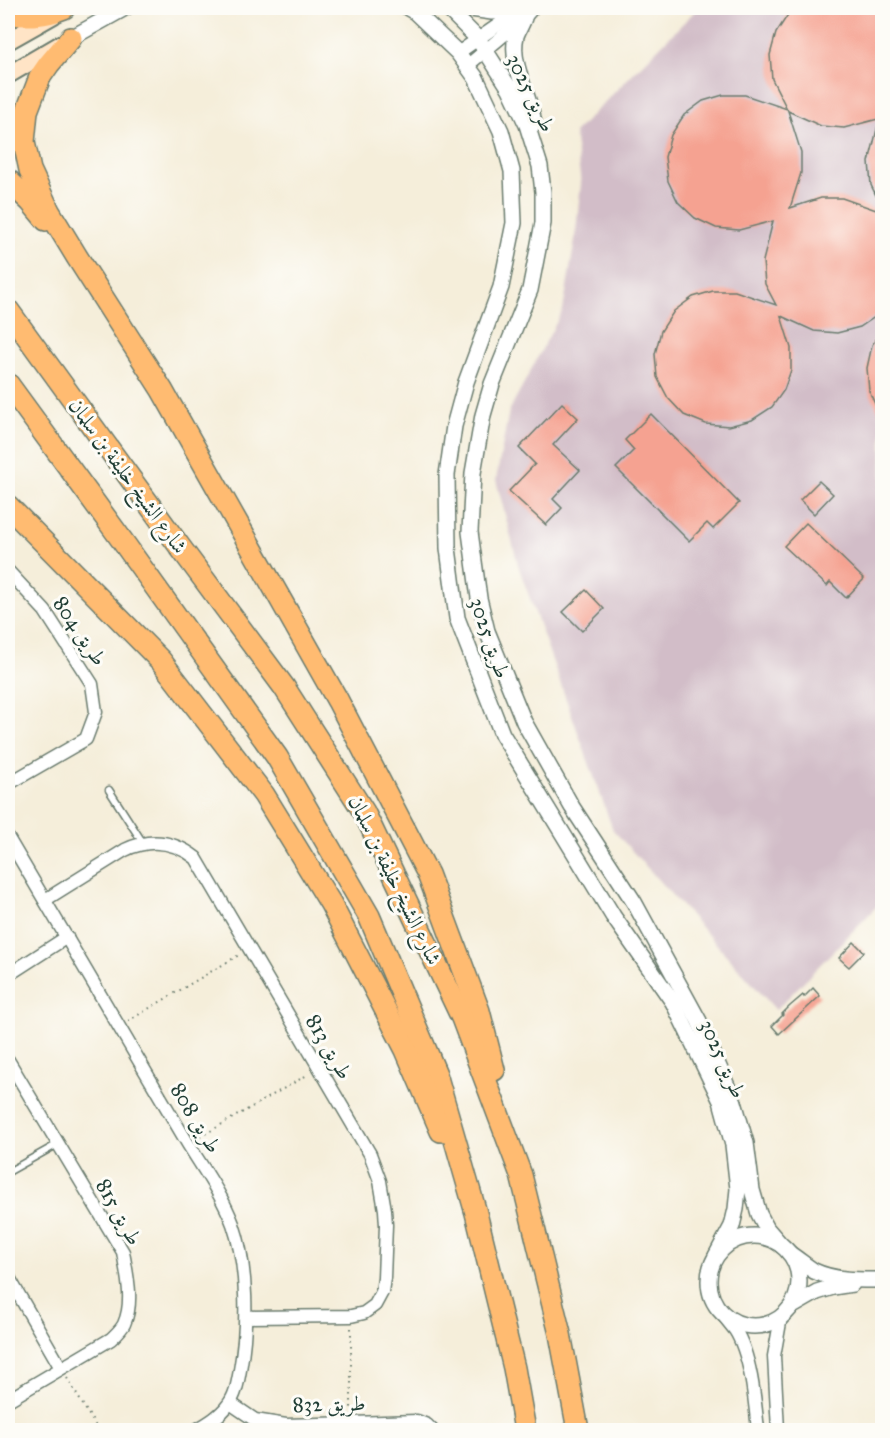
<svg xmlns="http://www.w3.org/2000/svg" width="890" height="1438" font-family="'IM FELL Great Primer',Amiri,serif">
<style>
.industrial{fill:#d2bdc8}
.building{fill:#f5a291}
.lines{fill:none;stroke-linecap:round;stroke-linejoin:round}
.service-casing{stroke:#6a7b6e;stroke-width:9}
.minor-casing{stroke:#6a7b6e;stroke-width:15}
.tertiary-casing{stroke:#6a7b6e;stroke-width:18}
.secondary-casing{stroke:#6a7b6e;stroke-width:20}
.motorway-casing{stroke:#6a7b6e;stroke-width:24}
.path{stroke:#6a7b6e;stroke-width:2;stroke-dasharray:1.5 4.5;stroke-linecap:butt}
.service{stroke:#fff;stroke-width:6}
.minor{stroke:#fff;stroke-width:12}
.tertiary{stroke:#fff;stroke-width:15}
.secondary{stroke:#ffe4c6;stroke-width:16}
.motorway{stroke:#ffbb71;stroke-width:21}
.labels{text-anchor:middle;stroke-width:6;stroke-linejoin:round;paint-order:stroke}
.street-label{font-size:21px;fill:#1f3d34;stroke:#fdfcf7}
</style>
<rect width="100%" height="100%" fill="#fdfcf7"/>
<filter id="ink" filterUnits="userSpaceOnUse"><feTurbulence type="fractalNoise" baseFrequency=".0167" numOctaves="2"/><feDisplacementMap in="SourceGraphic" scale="12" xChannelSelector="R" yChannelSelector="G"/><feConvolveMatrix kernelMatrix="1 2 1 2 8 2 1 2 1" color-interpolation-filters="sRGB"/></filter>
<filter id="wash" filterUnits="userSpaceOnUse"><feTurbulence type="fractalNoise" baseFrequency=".008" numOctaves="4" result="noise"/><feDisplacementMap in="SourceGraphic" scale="24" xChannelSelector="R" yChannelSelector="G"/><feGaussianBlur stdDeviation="1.35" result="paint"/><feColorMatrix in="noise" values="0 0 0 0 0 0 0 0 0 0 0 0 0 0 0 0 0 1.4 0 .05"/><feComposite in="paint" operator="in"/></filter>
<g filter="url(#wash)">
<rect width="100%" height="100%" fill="#f5eeda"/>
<path class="industrial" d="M698 8H882V901L776 1010 613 830 519 568 496 480 509 411 563 310 575 240 581 183 574 133Z"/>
<g id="blocks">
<g class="building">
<path d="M796 8H882V118L844 128 821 126 788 111 801 152V173L790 208 821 198H842L882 212V312L860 327 837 333 814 331 781 316 791 348V370L784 390 772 407 752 420 729 426 706 424 684 415 668 398 657 377 655 354 661 331 674 311 693 297 713 291H735L776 305 765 284 763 261 773 221 739 230 716 228 695 218 678 202 668 181 665 157 671 135 684 115 703 101 723 95H745L787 109 772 79 770 55 776 33 789 13Z"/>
<path d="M879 121H882V208L871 185 869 162Z"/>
<path d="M882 330V419L869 391 867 368 872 345Z"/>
<path d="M562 403 578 418 553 445 580 470 553 499 562 508 546 525 509 491 535 464 519 448Z"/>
<path d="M651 414 739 503 713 529 707 523 689 541 616 468 634 450 625 440Z"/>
<path d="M819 481 833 494 814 514 800 500Z"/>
<path d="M806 523 864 579 846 598 830 582 827 586 784 546Z"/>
<path d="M586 590 604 609 582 631 563 612Z"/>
<path d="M854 942 864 952 849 967 839 958Z"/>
<path d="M813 988 820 996 779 1034 772 1026 783 1015 782 1014 790 1006 803 995 804 997Z"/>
</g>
</g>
</g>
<g filter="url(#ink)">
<use href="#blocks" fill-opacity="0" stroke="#6a7b6e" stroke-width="1.5"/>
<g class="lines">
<g class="service-casing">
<g id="service">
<path d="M109 790 143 843"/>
<path d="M8 1172 58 1144"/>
</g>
</g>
<g class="minor-casing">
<g id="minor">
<path d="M458 53 521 9"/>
<path d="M467 66 524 18 533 8"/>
<path d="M8 571 45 611 92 684 96 712 86 739 8 784"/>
<path d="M8 838 188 1144C204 1170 222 1195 233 1224 248 1267 248 1326 240 1370 238 1381 236 1395 228 1405 220 1416 208 1423 196 1430"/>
<path d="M45 900 125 850C150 838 174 841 196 858L370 1154 380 1181 385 1210 386 1225 384 1278 382 1292 375 1305 364 1313 351 1316 246 1317"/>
<path d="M8 975 67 937"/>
<path d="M8 1060 123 1252C127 1275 134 1302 124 1324 121 1330 115 1335 111 1339L8 1400"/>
<path d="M8 1276 61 1368"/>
<path d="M723 1315C727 1320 731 1325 735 1330 751 1355 755 1401 758 1430"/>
<path d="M230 1403 255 1420 286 1425 417 1421 427 1425 432 1430"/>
<path d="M778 1430 774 1356 781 1317"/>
</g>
</g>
<g class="tertiary-casing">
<g id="tertiary">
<path d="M408 8 415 12 458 53 476 78 501 131 512 171 514 223 501 287 466 382 454 426 447 475 448 548 457 618 502 734 613 916 673 1002 721 1101 733 1145 738 1189 736 1209 732 1226 716 1256"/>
<path d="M447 8 478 39 510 89 527 125 540 166 543 192V223L530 290 492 384 483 415 473 473 470 532 479 598 487 631 524 722 572 807 634 902 699 1021 734 1102 746 1143 752 1190 759 1214 767 1229 780 1244"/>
<path d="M464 8 492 12 519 10"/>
<path d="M524 18C522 24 518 30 516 36 509 64 531 97 534 124"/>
<path d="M71 38 125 8"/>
<circle cx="754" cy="1281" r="45"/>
<path d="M790 1254C798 1259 806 1266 814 1271 835 1281 860 1280 882 1280"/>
<path d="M791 1307 817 1292 833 1287 852 1284"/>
</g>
</g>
<g class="secondary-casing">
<g id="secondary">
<path d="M8 41 54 15"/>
<path d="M8 75 61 44"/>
</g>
</g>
<g class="motorway-casing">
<g id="motorway">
<path d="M8 14C29 16 44 16 64 8"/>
<path d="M71 38 49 64 40 77 27 111 24 142 30 170 49 211 77 257 162 390 338 701 428 874 479 1011 494 1070"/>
<path d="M8 180 31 202 46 220"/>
<path d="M8 310 180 547 284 687 364 812 462 1018 521 1175 560 1334 578 1430"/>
<path d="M8 384 116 532 277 757 369 916 436 1074 476 1213 514 1368 525 1430"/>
<path d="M8 506 161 661 264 795 331 904 406 1050 441 1131"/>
</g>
</g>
<g class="path">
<path d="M128 1021 239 955"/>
<path d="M200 1137 309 1074"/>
<path d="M351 1328V1412"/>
<path d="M67 1378 98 1430"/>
</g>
<use href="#service" class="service"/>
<use href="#minor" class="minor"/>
<use href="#tertiary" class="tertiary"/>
<use href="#secondary" class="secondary"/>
<use href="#motorway" class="motorway"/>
</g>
</g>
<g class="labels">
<g class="street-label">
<text transform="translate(531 93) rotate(64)" y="7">طريق 3025</text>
<text transform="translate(128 476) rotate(54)" y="7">شارع الشيخ خليفة بن سلمان</text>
<text transform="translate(80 631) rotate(56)" y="7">طريق 804</text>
<text transform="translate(490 638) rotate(71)" y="7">طريق 3025</text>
<text transform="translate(395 880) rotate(64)" y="7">شارع الشيخ خليفة بن سلمان</text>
<text transform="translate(329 1047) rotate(60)" y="7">طريق 813</text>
<text transform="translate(723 1059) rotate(66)" y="7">طريق 3025</text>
<text transform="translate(196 1118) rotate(59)" y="7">طريق 808</text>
<text transform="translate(119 1212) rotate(61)" y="7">طريق 815</text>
<text transform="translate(329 1404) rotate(-1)" y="7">طريق 832</text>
</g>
</g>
<rect width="890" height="1438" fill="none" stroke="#fdfcf7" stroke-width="30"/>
</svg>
